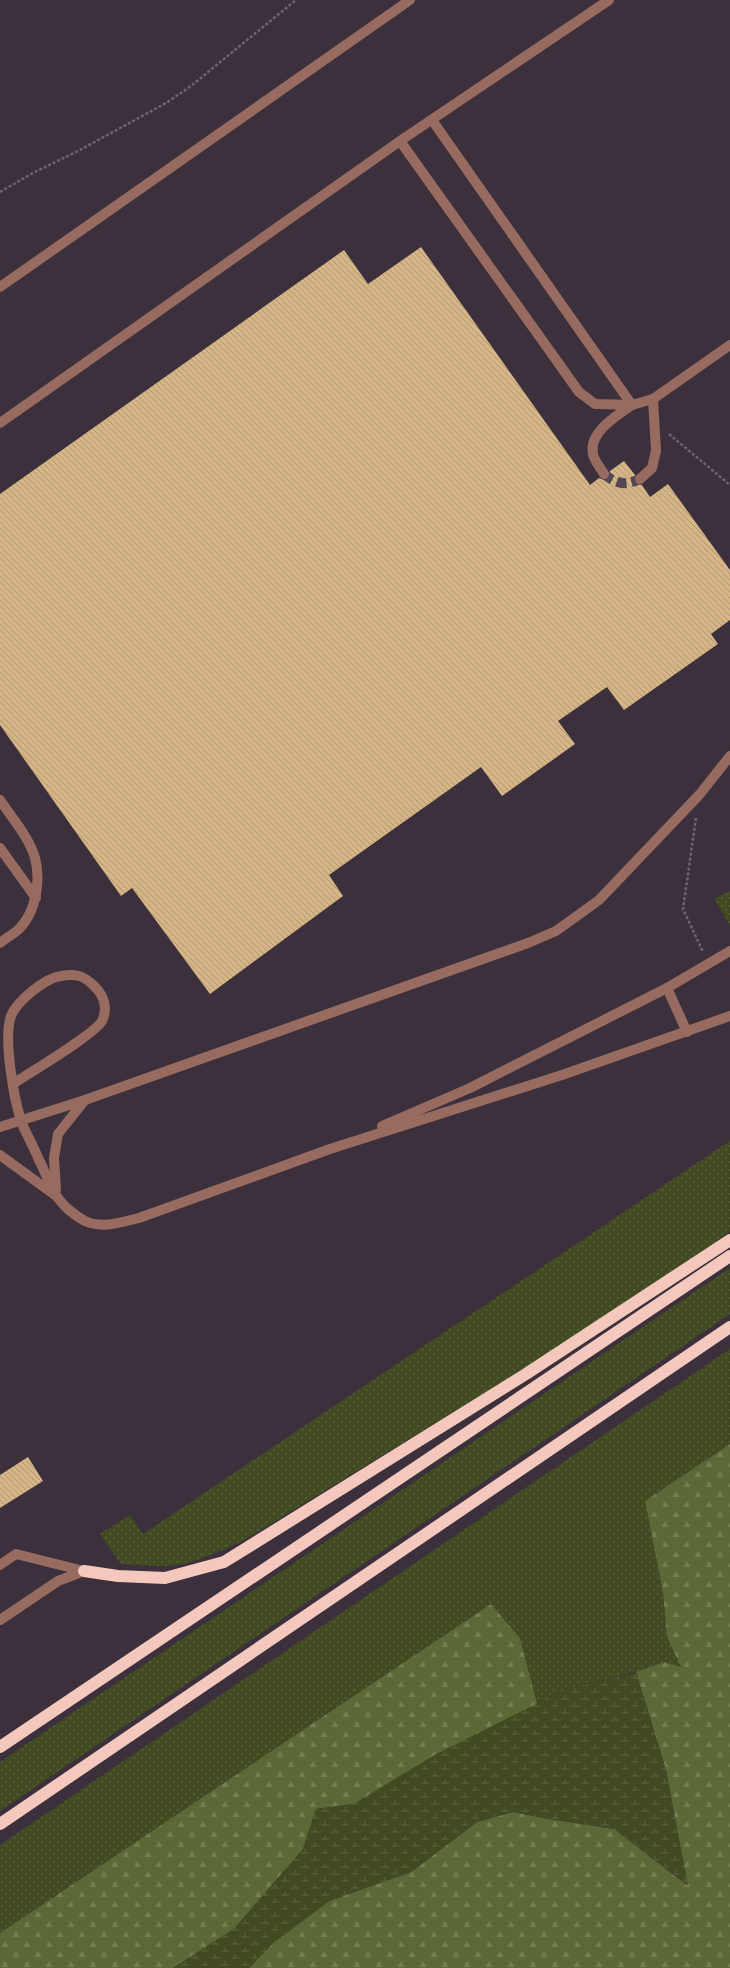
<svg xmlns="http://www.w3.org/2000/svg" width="730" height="1968" font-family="Overpass,sans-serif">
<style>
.grass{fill:url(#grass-dots)}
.forest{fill:url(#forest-firs)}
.wetland{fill:url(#wetland-marsh)}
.building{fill:url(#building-back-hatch)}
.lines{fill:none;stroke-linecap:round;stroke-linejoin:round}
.minor-tunnel{stroke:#534853;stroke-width:10;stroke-dasharray:10 5;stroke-linecap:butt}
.path{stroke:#6e646e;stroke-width:2.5;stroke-dasharray:3 2;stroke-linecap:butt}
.minor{stroke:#976b60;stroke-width:10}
.highway{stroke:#f4c8bd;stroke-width:12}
</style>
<defs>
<pattern id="grass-dots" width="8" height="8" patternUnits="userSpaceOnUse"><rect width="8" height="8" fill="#414a20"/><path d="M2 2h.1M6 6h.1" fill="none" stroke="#5c6340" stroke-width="1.8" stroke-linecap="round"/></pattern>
<pattern id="forest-firs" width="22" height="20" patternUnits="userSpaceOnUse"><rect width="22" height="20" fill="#5d6837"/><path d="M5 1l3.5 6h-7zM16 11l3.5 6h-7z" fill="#747d53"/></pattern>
<pattern id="wetland-marsh" width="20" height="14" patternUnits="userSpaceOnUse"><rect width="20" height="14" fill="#414a20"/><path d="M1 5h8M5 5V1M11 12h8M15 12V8" fill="none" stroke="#5c6340"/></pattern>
<pattern id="building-back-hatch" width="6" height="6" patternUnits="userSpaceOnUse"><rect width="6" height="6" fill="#d5b586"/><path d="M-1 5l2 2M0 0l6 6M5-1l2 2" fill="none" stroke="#b09875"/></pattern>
</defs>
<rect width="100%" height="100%" fill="#3b303b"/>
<g class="grass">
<path d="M730 891V925L714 899Z"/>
<path d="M730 1141V1232L543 1357 241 1542C222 1550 203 1559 183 1564 163 1568 142 1565 121 1564L100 1534 130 1515 143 1534Z"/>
<path d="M730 1268V1314L0 1811V1762Z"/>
<path d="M730 1349V1444L645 1501 663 1592 667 1637 682 1668 664 1662 636 1672 566 1689 537 1704 520 1638 491 1604 0 1933V1845Z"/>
</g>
<g class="forest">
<path d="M730 1444V1968H249L273 1943 329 1901 411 1872 477 1822 513 1812 549 1819 614 1829 687 1885 666 1770 636 1672 664 1662 681 1667 667 1637 663 1592 645 1501Z"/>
<path d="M491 1604 520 1638 537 1704 435 1755 354 1804 316 1809 303 1849 234 1929 173 1968H0V1933Z"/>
</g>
<path class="wetland" d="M636 1673 666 1770 688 1885 614 1829 549 1819 513 1812 477 1822 411 1872 329 1901 273 1943 249 1968H173L234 1929 303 1849 316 1809 354 1804 435 1755 566 1689Z"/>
<g class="building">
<path d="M421 247 590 485 599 478 604 480 608 479 610 474V471L624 461 635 475V483L642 485 650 497 668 484 730 570V620L711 634 718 644 624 710 607 687 558 721 575 744 502 796 481 767 329 875 343 896 210 994 132 888 121 896 0 725V494L344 250 368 284Z"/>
<path d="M28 1457 43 1481 0 1508V1475Z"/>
</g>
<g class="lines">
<path class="minor-tunnel" d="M604 474C616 484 625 486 640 479"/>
<g class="path">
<path d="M0 192 33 173 80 150 166 103 191 86 296 0"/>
<path d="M669 434 730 485"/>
<path d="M696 818 683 909 703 952"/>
</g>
<g class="minor">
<path d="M432 120 632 405"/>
<path d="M400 141 579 392 595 404 632 405 653 399 730 345"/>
<path d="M0 287 410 0"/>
<path d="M0 423 400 141 609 0"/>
<path d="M604 474C601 468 594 461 593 454 588 433 617 415 632 405"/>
<path d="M640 479 652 468 656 451 653 399"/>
<path d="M0 800C12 818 29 837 35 858 41 881 36 911 20 928 14 934 6 938 0 943"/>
<path d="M0 848 36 898"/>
<path d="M667 988 687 1032"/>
<path d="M13 1084C29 1073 95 1034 102 1021 108 1009 104 996 96 988 85 976 77 973 61 976 45 978 17 1001 11 1016 3 1039 14 1098 21 1121 26 1134 34 1147 39 1160 45 1171 49 1184 56 1195 62 1205 75 1216 85 1221 102 1229 122 1222 139 1218L330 1149 562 1075 730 1016"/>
<path d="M382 1126 470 1088 667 988 730 951"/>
<path d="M0 1127 85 1100 528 943 556 931 599 900 700 794 730 756"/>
<path d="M0 1155 55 1195"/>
<path d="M56 1190 54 1158 58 1134 85 1100"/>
<path d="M0 1565 16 1554 84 1571"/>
<path d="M0 1620 58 1581 84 1571"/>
</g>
<g class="highway">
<path d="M84 1571 118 1576 165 1578 224 1562 526 1374 730 1240"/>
<path d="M0 1747 730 1256"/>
<path d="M0 1824 730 1327"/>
</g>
</g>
</svg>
